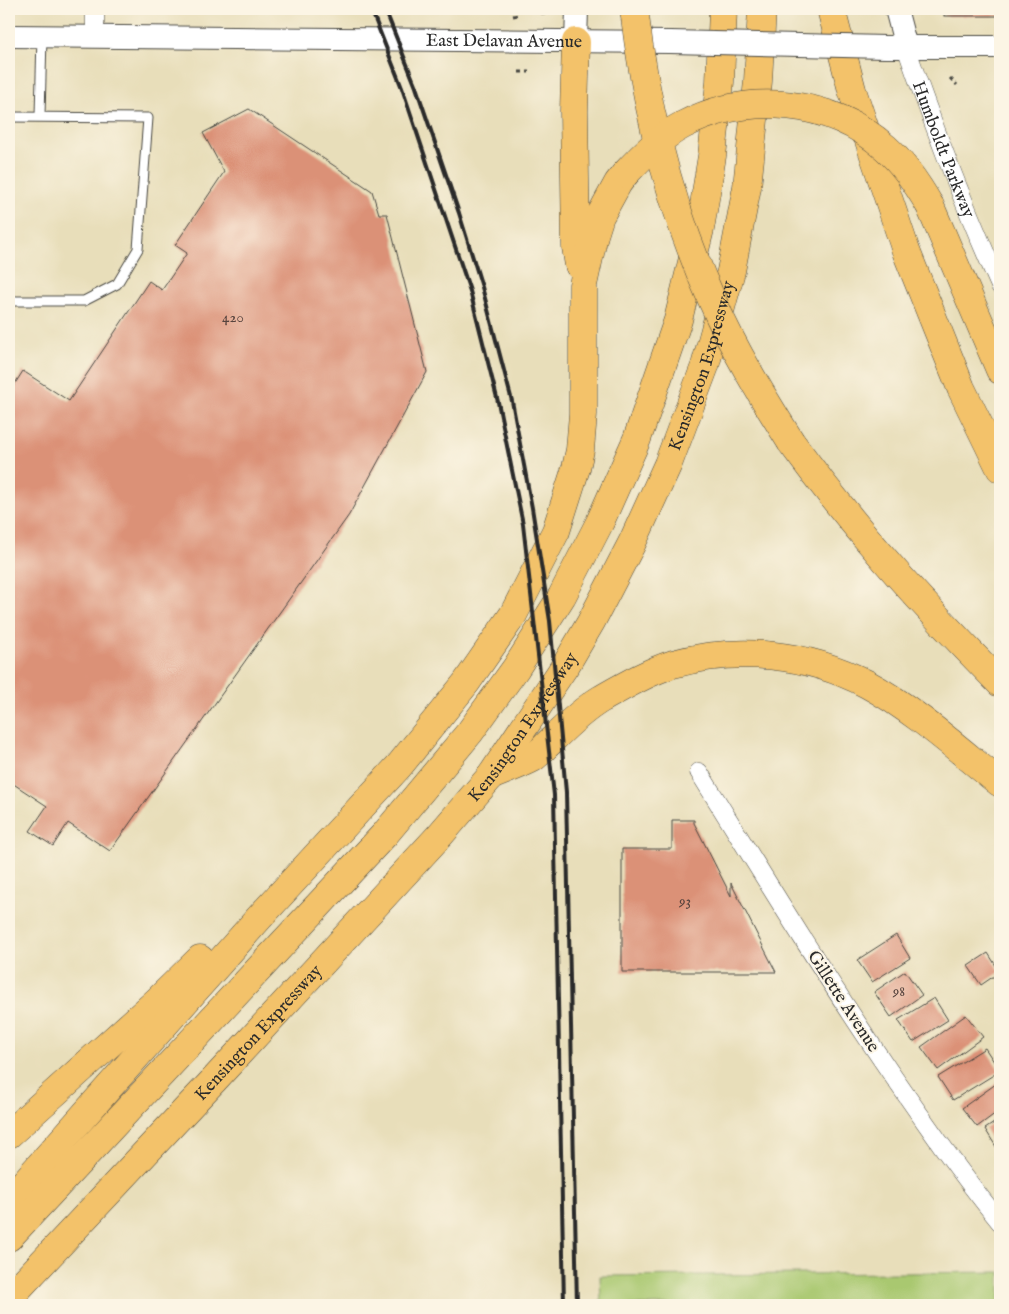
<svg xmlns="http://www.w3.org/2000/svg" width="1009" height="1314" font-family="'IM FELL English',serif">
<style>
.green{fill:#a9c870;stroke:#6a7a4e}
.building{fill:#db9177}
.lines{fill:none;stroke-linecap:round;stroke-linejoin:round}
.service-casing{stroke:#474640;stroke-width:11}
.minor-casing{stroke:#474640;stroke-width:19}
.tertiary-casing{stroke:#474640;stroke-width:24}
.motorway-casing{stroke:#474640;stroke-width:29}
.path{stroke:#474640;stroke-width:3;stroke-dasharray:4 4;stroke-linecap:butt}
.service{stroke:#fff;stroke-width:9}
.minor{stroke:#fff;stroke-width:18}
.tertiary{stroke:#fff;stroke-width:22}
.motorway{stroke:#f3c26a;stroke-width:28}
.rail{stroke:#2b2b2b;stroke-width:4}
.tertiary-bridge-casing{stroke:#474640;stroke-width:24;stroke-linecap:butt}
.motorway-bridge-casing{stroke:#474640;stroke-width:29;stroke-linecap:butt}
.tertiary-bridge{stroke:#fff;stroke-width:22}
.motorway-bridge{stroke:#f3c26a;stroke-width:28}
.labels{text-anchor:middle;stroke-width:4;stroke-linejoin:round;paint-order:stroke}
.number-label{font-size:15px;fill:#57443e}
.street-label{font-size:18px;fill:#2b2b2b;stroke:#fcf5e5}
</style>
<rect width="100%" height="100%" fill="#fcf5e5"/>
<filter id="ink" filterUnits="userSpaceOnUse"><feTurbulence type="fractalNoise" baseFrequency=".02" numOctaves="2"/><feDisplacementMap in="SourceGraphic" scale="10" xChannelSelector="R" yChannelSelector="G"/><feConvolveMatrix kernelMatrix="1 2 1 2 8 2 1 2 1" color-interpolation-filters="sRGB"/></filter>
<filter id="wash" filterUnits="userSpaceOnUse"><feTurbulence type="fractalNoise" baseFrequency=".0096" numOctaves="4" result="noise"/><feDisplacementMap in="SourceGraphic" scale="20" xChannelSelector="R" yChannelSelector="G"/><feGaussianBlur stdDeviation="1.12" result="paint"/><feColorMatrix in="noise" values="0 0 0 0 0 0 0 0 0 0 0 0 0 0 0 0 0 1.4 0 .05"/><feComposite in="paint" operator="in"/></filter>
<g filter="url(#wash)">
<rect width="100%" height="100%" fill="#e8deba"/>
<path class="green" d="M1000 1272V1305H601L600 1276Z"/>
<g id="blocks">
<g class="building">
<rect x="944" y="9" width="56" height="7"/>
<path d="M249 109 372 191 379 214H387L427 372 349 515 110 851 68 823 53 846 30 831 47 806 9 781V393L23 371 69 401 149 281 162 290 187 253 175 245 224 172 203 133Z"/>
<path d="M672 820H694V823L731 896V883L776 972H622V849H672Z"/>
<path d="M896 935 910 958 872 982 857 960Z"/>
<path d="M988 953 1000 972 981 985 968 966Z"/>
<path d="M905 971 922 995 891 1017 874 992Z"/>
<path d="M934 998 948 1020 913 1042 898 1020Z"/>
<path d="M966 1015 983 1037 938 1070 921 1047Z"/>
<path d="M985 1048 1000 1071 953 1100 938 1077Z"/>
<path d="M1000 1081V1110L977 1127 962 1108Z"/>
<path d="M1000 1119V1153L985 1129Z"/>
</g>
</g>
</g>
<g filter="url(#ink)">
<use href="#blocks" fill-opacity="0" stroke="#474640" stroke-width="1"/>
<g class="lines">
<g class="service-casing">
<g id="service">
<path d="M40 116 42 36"/>
<path d="M9 117 148 118 138 249 117 284 84 301H9"/>
</g>
</g>
<g class="minor-casing">
<g id="minor">
<path d="M95 37V9"/>
<path id="s1" d="M906 47C934 128 965 208 1000 286"/>
<path d="M699 772C761 872 822 972 888 1069 924 1121 960 1173 1000 1222"/>
</g>
</g>
<g class="tertiary-casing">
<g id="tertiary">
<path d="M896 9 906 47"/>
<path id="s2" d="M9 36 670 42"/>
<path d="M576 42 577 9"/>
<path d="M886 47H1000"/>
</g>
</g>
<g class="motorway-casing">
<g id="motorway">
<path d="M831 9 852 90 906 251 961 388 1000 468"/>
<path d="M576 42 574 111 576 247 579 265"/>
<path d="M930 206 1000 370"/>
<path d="M791 442C821 483 853 523 886 561 922 603 961 643 1000 683"/>
<path d="M491 776C505 770 520 765 533 758 540 753 546 745 552 740 567 725 583 710 601 699 624 686 648 672 673 664 738 646 807 653 867 684 912 708 960 751 1000 783"/>
<path d="M9 1134 156 1002 200 959"/>
<path d="M9 1200 259 918 399 766 466 683 513 615 556 531 576 468 580 450 583 414V285L594 235 600 216 618 183 625 174"/>
<path d="M9 1237 385 834 470 732 516 668 562 596 600 522 637 439 678 320 700 229 712 156 720 82 723 9"/>
<path id="s3" d="M9 1298 214 1080 440 835 491 776 567 663 591 622 632 543 668 464 705 366 731 271 747 187 758 81 762 9"/>
</g>
</g>
<g class="path">
<path d="M541 13 552 12"/>
<path d="M513 16 519 15"/>
<path d="M519 72H529"/>
<path d="M950 78 957 85"/>
</g>
<use href="#service" class="service"/>
<use href="#minor" class="minor"/>
<use href="#tertiary" class="tertiary"/>
<use href="#motorway" class="motorway"/>
<g class="rail">
<path d="M371 9 402 88 470 291 498 402 523 524 554 795 564 1305"/>
<path d="M385 9 416 87 459 213 482 287 512 401 532 508 550 621 566 792 577 1305"/>
</g>
<g class="tertiary-bridge-casing">
<path id="tertiary-bridge" d="M670 42 886 47"/>
</g>
<g class="motorway-bridge-casing">
<g id="motorway-bridge">
<path d="M634 9C646 110 670 207 712 300 734 350 762 396 791 442"/>
<path d="M625 174C642 156 660 137 683 125 748 91 831 99 886 148 905 165 918 185 930 206"/>
</g>
</g>
<use href="#tertiary-bridge" class="tertiary-bridge"/>
<use href="#motorway-bridge" class="motorway-bridge"/>
</g>
</g>
<g class="labels">
<g class="number-label">
<text x="233" y="322">420</text>
<text x="685" y="906">93</text>
<text x="899" y="996">98</text>
</g>
<g class="street-label">
<text dy="6" stroke="none"><textPath href="#s2" startOffset="495">East Delavan Avenue</textPath></text>
<text dy="6" stroke="none"><textPath href="#s1" startOffset="109">Humboldt Parkway</textPath></text>
<text dy="6" stroke="none"><textPath href="#s3" startOffset="1174">Kensington Expressway</textPath></text>
<text dy="6" stroke="none"><textPath href="#s3" startOffset="769">Kensington Expressway</textPath></text>
<text transform="translate(844 1001) rotate(57)" y="6">Gillette Avenue</text>
<text dy="6" stroke="none"><textPath href="#s3" startOffset="364">Kensington Expressway</textPath></text>
</g>
</g>
<rect width="1009" height="1314" fill="none" stroke="#fcf5e5" stroke-width="30"/>
</svg>
